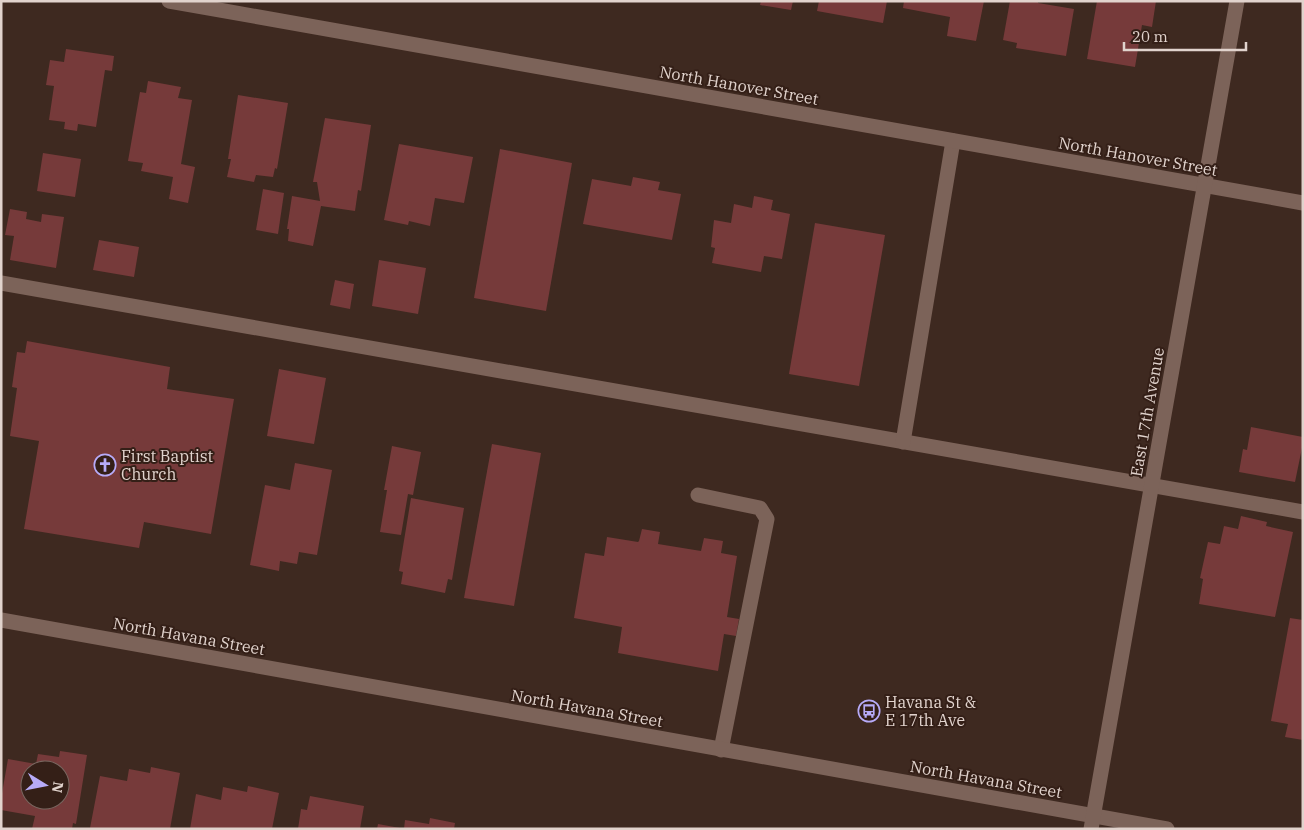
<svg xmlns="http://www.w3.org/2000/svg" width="1304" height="830" font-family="'IBM Plex Serif',serif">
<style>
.building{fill:#763a3a;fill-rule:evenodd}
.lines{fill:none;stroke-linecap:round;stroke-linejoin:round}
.service{stroke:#7c6359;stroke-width:15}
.minor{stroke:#7c6359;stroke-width:15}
.tertiary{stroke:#7c6359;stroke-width:15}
.labels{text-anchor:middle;stroke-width:4;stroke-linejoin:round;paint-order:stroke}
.street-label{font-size:16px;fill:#e1d3cd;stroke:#341f17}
.poi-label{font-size:16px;fill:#e1d3cd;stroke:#341f17;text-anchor:start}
</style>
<rect width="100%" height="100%" fill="#3e2920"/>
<g class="building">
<path d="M761 1H793L791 10 760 5Z"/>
<path d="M819 1H887L883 23 817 11Z"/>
<path d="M904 1H984L976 41 947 36 950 17 903 8Z"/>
<path d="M1010 1H1038V3L1074 9 1066 56 1016 48 1017 43 1003 40Z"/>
<path d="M1097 1H1156L1152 27 1142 25 1135 67 1087 59Z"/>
<path d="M66 49 114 56 112 71 105 70 96 127 78 124 77 131 64 129 65 122 49 120 54 86 46 85 50 60 64 62Z"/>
<path d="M148 81 181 87 178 98 192 100 181 164 195 167 188 203 169 199 173 177 141 171 143 163 128 161 140 92 146 93Z"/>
<path d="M238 95 288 103 277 169 275 168 273 177 256 175 254 182 227 177 231 159H228Z"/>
<path d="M325 118 371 125 361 191 358 190 355 211 321 206 313 246 288 241 289 229H287L292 196 320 201 317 182H313Z"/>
<path d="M399 144 473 157 464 203 435 198 430 226 409 221 408 225 384 220Z"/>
<path d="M500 149 572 163 546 311 474 298Z"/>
<path d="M43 153 81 159 75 197 37 191Z"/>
<path d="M633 177 660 182 658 190 681 194 672 240 583 224 592 179 631 186Z"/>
<path d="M263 189 284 193 278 234 256 230Z"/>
<path d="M754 196 773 200 771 210 790 214 782 259 764 256 761 272 712 263 715 248 711 247 714 220 731 223 734 204 752 208Z"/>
<path d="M10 209 27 212 26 219 41 222 42 214 64 217 56 268 10 260 14 236 5 235Z"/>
<path d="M815 223 885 235 859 386 789 374Z"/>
<path d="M99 240 139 247 134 277 93 270Z"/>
<path d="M379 260 426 268 418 314 372 306Z"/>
<path d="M335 280 354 284 350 309 330 305Z"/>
<path d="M27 341 170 367 167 389 234 399 211 534 144 522 139 548 24 529 39 441 10 436 17 388 12 387 17 352 25 353Z"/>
<path d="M279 369 326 378 314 444 267 436Z"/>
<path d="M1251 427 1303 437V443L1295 482 1239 472 1243 449 1247 450Z"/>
<path d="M492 444 541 453 514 606 464 598Z"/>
<path d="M392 446 421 452 413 495 408 494 401 535 380 532 387 490H384Z"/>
<path d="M295 463 332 470 317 555 299 552 297 564 280 561 279 571 250 565 265 485 290 490Z"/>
<path d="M411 498 464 508 452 580 448 579 445 593 401 584 403 572 399 571Z"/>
<path d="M1241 516 1267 522 1266 526 1293 532 1275 617 1199 604 1203 579 1200 578 1208 542 1220 544 1224 526 1238 529Z"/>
<path d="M642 529 660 532 658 544 701 551 704 538 723 541 721 553 737 556 727 617 739 619 736 636 724 634 718 671 618 653 622 627 574 618 585 553 604 556 607 537 638 542 639 541Z"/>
<path d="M1290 618 1303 620V740L1285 737 1288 724 1271 721Z"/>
<path d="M60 751 87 755 76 824 73 823 72 829H32L35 816 1 810V799L8 759 36 764 38 754 59 757ZM30 770H60V800H30Z"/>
<path d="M151 767 180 773 170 829H96L90 828 100 776 127 781 129 769 150 773Z"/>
<path d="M248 786 279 793 272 829H190L196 794 221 800 223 787 247 792Z"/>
<path d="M310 796 364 806 360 829H298L301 809 307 810Z"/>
<path d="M430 818 455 823 454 829H404L405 820 429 824Z"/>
<path d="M378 824 400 828V829H377Z"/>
</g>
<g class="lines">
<g class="service">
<path d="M1 283 1303 512"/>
<path d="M903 442 953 141"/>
<path d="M698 495 760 508 767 519 721 750"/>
</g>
<path class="minor" d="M169 1 1303 203"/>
<g class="tertiary">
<path d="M1 620 1167 829"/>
<path d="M1091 829 1237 1"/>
</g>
</g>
<defs>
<g id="church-ring" transform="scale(1.125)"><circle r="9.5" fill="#341f17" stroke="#b7abf8" stroke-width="1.5"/><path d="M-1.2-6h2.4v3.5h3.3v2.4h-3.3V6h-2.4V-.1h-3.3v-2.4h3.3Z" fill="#b7abf8"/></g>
<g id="bus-ring" transform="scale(1.125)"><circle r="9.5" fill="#341f17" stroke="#b7abf8" stroke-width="1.5"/><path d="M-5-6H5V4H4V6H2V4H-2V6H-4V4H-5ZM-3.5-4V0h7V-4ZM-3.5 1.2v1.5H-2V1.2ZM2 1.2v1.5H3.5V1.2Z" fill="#b7abf8"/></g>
</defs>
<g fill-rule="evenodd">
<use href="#church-ring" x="105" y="465"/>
<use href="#bus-ring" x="869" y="711"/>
</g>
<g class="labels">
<g class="street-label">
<text transform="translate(739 85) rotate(10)" y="6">North Hanover Street</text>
<text transform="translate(1138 156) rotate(10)" y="6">North Hanover Street</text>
<text transform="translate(1147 412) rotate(-80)" y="6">East 17th Avenue</text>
<text transform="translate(189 636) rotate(10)" y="6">North Havana Street</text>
<text transform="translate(587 708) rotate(10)" y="6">North Havana Street</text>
<text transform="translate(986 779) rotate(10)" y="6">North Havana Street</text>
</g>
<g class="poi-label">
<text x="121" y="462">First Baptist<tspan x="121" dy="18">Church</tspan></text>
<text x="885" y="708">Havana St &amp;<tspan x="885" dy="18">E 17th Ave</tspan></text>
</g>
</g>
<rect width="1304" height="830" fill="none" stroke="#e1d3cd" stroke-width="5"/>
<g transform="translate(45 785) rotate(100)"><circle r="24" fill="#341f17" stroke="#796760"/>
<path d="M0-4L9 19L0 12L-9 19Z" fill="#b7abf8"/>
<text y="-8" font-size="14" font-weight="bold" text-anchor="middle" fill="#e1d3cd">N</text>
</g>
<path d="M1124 42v8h122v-8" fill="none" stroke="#e1d3cd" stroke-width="2.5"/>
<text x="1132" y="42" font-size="15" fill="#e1d3cd" stroke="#341f17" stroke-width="4" paint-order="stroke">20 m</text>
</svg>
